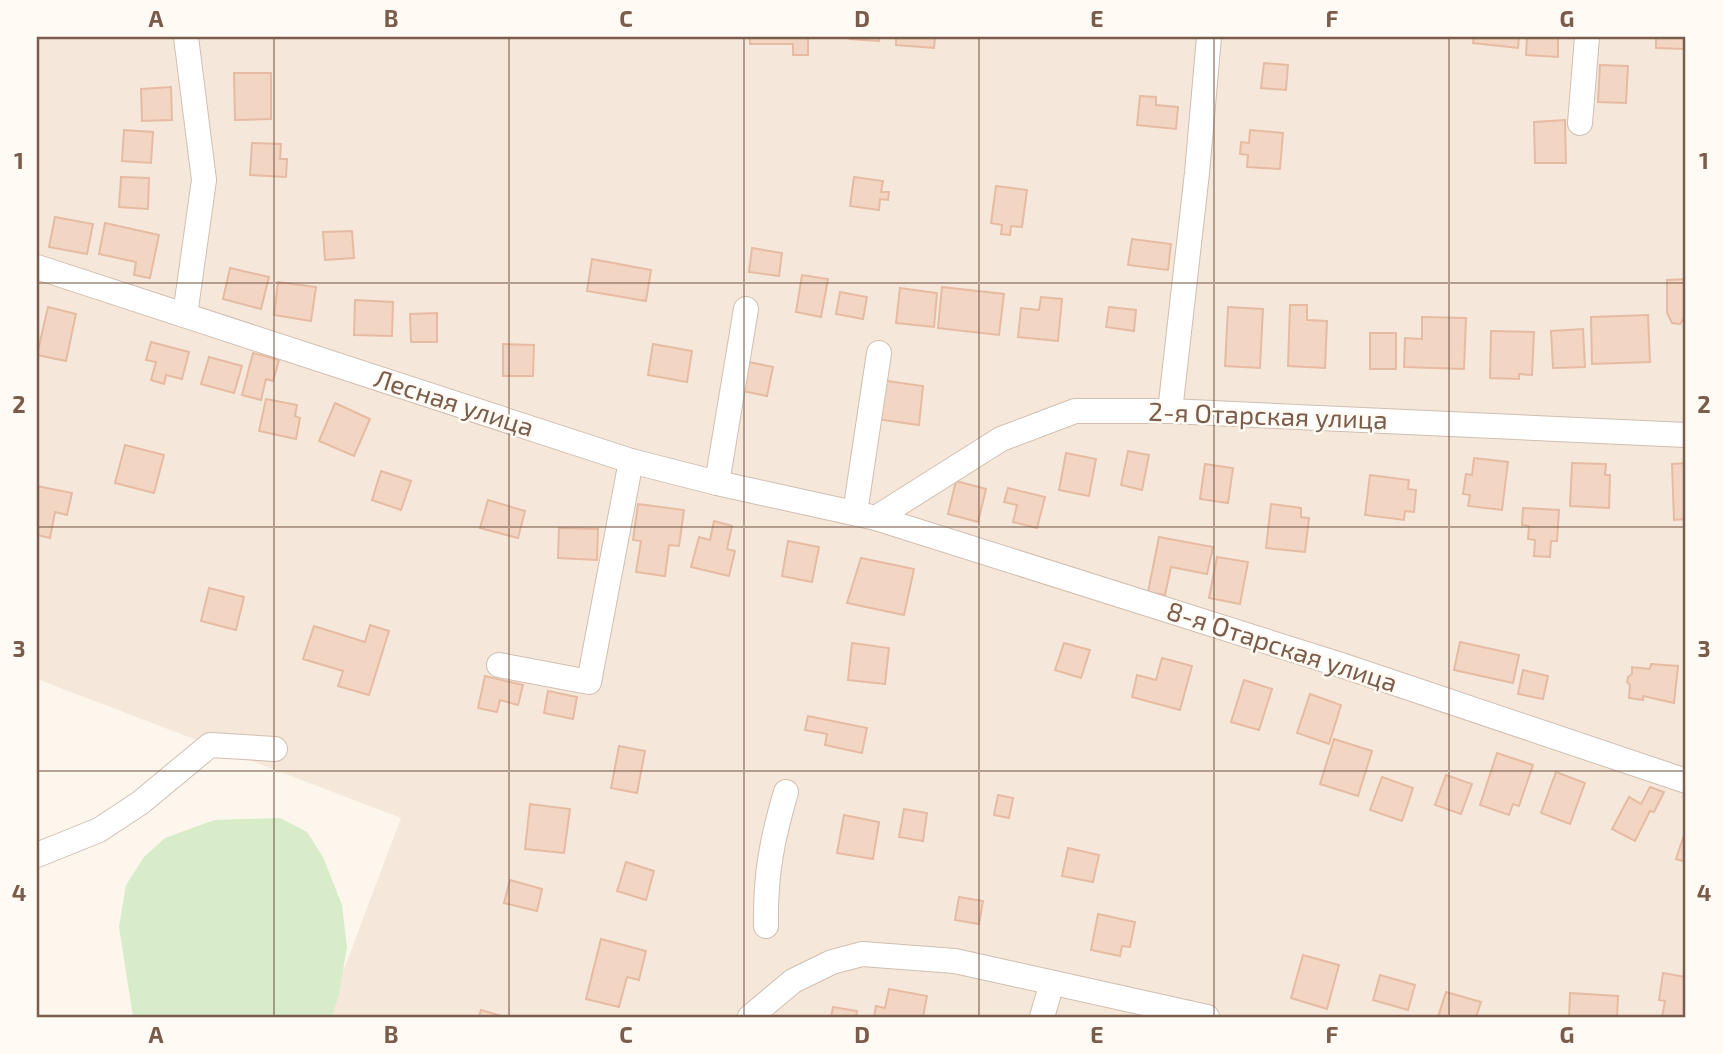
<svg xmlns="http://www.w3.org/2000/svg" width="1723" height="1054" font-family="'Exo 2',sans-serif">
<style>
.residential{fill:#f5e8da}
.green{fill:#d8ecc9}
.building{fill:#f3d5c3;stroke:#e6bba3;stroke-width:2}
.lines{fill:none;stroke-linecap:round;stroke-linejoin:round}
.minor-casing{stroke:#d1beb0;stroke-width:26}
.minor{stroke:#fff;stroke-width:24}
.grid{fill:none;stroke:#7a5c4d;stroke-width:2;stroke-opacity:0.55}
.labels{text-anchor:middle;stroke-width:5;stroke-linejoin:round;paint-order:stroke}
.street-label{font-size:26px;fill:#7a5c4d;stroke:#fffaf3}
.neatline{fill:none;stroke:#7a5c4d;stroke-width:2.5}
.grid-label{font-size:23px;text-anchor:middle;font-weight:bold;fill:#7a5c4d}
</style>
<rect width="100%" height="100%" fill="#fdf6ec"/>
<path class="residential" d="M37 37H1686V1017H326L401 818 37 679Z"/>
<path class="green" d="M280 818 307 832 323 857 342 905 347 947 339 994 332 1017H133L119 927 126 885 144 857 165 838 214 820Z"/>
<g class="building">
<path d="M750 37H808V55H793V44H750Z"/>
<path d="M851 37H879V41L850 39Z"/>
<path d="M896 37H935L934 48 896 45Z"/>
<path d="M1474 37H1519L1518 48 1473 43Z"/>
<path d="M1527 37H1558V57L1526 55Z"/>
<path d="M1656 37H1685V49L1656 48Z"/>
<path d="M1264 63 1288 65 1286 90 1261 88Z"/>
<path d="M1600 65 1628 66 1626 103 1598 102Z"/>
<path d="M234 73H271V119L235 120Z"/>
<path d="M171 87 172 120 142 121 141 89Z"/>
<path d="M1140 96 1156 97V105L1178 107 1176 129 1137 125Z"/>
<path d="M1565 120 1566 163H1535L1534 122Z"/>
<path d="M124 130 153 132 151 163 122 161Z"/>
<path d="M1250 130 1283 133 1280 169 1247 167 1248 155 1240 154 1241 142 1249 143Z"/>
<path d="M252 143 281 144 280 159H287L286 177 250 175Z"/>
<path d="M121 177 149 178 148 209 119 207Z"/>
<path d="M854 177 883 181 881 192H889L888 200 880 199 879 210 850 206Z"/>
<path d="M996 186 1027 190 1022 227 1011 226 1010 235 1001 234 1002 225 991 223Z"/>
<path d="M55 217 93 224 87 254 49 247Z"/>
<path d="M105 223 159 235 150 278 134 275 136 262 99 254Z"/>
<path d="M352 231 354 258 325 260 323 232Z"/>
<path d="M1132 239 1171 244 1168 270 1128 265Z"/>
<path d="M752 248 782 253 779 276 749 272Z"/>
<path d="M592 259 651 270 646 301 587 291Z"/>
<path d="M230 268 269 277 261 309 223 299Z"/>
<path d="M802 275 828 279 821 317 796 312Z"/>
<path d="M1686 279V315L1680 324 1672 323 1667 313V280Z"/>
<path d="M278 282 316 287 311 321 274 315Z"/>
<path d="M942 287 1004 294 999 335 938 328Z"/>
<path d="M900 288 937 293 934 327 896 323Z"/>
<path d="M840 292 867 297 863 319 836 314Z"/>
<path d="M1041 297 1062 299 1058 341 1018 337 1021 308 1039 310Z"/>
<path d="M355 300 393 302 392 336 354 335Z"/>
<path d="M1290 305H1307V320L1327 321 1325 368 1288 366Z"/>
<path d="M48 307 76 314 66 361 37 355Z"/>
<path d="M1109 307 1136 310 1134 331 1106 327Z"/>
<path d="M1228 307 1263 309 1260 368 1225 366Z"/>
<path d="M437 313V342H411L410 314Z"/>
<path d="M1648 315 1650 362 1592 364 1591 317Z"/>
<path d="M1422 317 1466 318 1464 369 1404 367 1405 338 1422 339Z"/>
<path d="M1583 329 1585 367 1553 368 1551 331Z"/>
<path d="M1491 331 1534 332 1532 375 1519 374V379L1490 378Z"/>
<rect x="1370" y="333" width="26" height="36"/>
<path d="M151 342 189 352 182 379 166 375 164 384 151 380 156 362 146 360Z"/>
<path d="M503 344 534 345 533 376H503Z"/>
<path d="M653 344 692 351 687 382 648 375Z"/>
<path d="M253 353 279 360 273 381 266 379 261 400 242 395Z"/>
<path d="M209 357 242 366 234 393 201 384Z"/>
<path d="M744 361 773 367 767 396 738 390Z"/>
<path d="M880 380 923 386 919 425 876 419Z"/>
<path d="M266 399 297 405 295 416 300 418 296 439 259 431Z"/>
<path d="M335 403 370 419 354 456 319 441Z"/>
<path d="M125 445 164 455 154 493 115 483Z"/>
<path d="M1128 451 1149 455 1142 490 1121 485Z"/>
<path d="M1066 453 1096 459 1089 496 1059 490Z"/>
<path d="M1474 458 1508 462 1502 510 1468 506 1470 495 1463 494 1466 474 1472 475Z"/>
<path d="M1572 463 1606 464 1605 475H1610L1609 508 1570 506Z"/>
<path d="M1686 463V519L1674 520 1672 464Z"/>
<path d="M1205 464 1233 468 1228 503 1200 499Z"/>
<path d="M381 471 411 481 401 510 372 500Z"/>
<path d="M1370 475 1409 480 1408 489 1416 490 1414 512 1405 511 1404 520 1365 515Z"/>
<path d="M956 481 986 489 978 522 948 514Z"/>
<path d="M37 486 72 493 67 515 55 512 50 538 37 535Z"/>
<path d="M1008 488 1045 497 1037 528 1013 522 1017 505 1004 502Z"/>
<path d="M488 500 525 511 518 538 480 528Z"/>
<path d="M638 504 684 510 679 546 669 545 665 576 636 572 641 541 633 540Z"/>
<path d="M1271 504 1301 508V517L1309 518 1305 552 1266 548Z"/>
<path d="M1523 508 1559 510 1557 541H1551L1550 557 1534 556 1535 540 1528 539 1529 526 1522 525Z"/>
<path d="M714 521 732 526 727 549 735 551 729 576 691 567 699 537 710 540Z"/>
<path d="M559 528 598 529 597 560 558 558Z"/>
<path d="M1159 537 1213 547 1207 574 1171 567 1165 595 1148 592Z"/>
<path d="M788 541 819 547 812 582 782 576Z"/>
<path d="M1217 557 1248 562 1240 604 1209 598Z"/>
<path d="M861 558 914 569 904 615 847 603Z"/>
<path d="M209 588 244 597 236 630 201 621Z"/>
<path d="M370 625 389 631 369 695 338 686 343 671 303 659 314 626 365 642Z"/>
<path d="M1460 642 1519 655 1513 683 1454 670Z"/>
<path d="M852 643 889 648 885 684 848 680Z"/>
<path d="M1064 643 1090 650 1081 678 1055 670Z"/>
<path d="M1162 658 1192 666 1180 710 1132 697 1137 675 1156 680Z"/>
<path d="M1651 664 1678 666 1674 703 1643 696V700L1629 698 1630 685 1627 682 1628 677 1632 674V667L1650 669Z"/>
<path d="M1523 670 1548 676 1543 699 1518 694Z"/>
<path d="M485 676 523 685 518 705 500 700 497 712 478 708Z"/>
<path d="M1244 680 1272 689 1259 730 1231 722Z"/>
<path d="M548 691 577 697 573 719 544 713Z"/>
<path d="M1310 694 1341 705 1329 744 1297 733Z"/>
<path d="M808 716 867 728 862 753 825 745 827 734 805 730Z"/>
<path d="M1334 739 1372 751 1358 796 1320 784Z"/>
<path d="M619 746 645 751 637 793 611 788Z"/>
<path d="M1497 753 1533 765 1519 806 1513 804 1509 815 1480 805Z"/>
<path d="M1556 772 1585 783 1570 824 1541 813Z"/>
<path d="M1446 775 1472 784 1461 814 1435 805Z"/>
<path d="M1382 777 1413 788 1402 821 1370 810Z"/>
<path d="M1650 787 1664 792 1654 812 1650 811 1635 841 1612 829 1629 797 1641 804Z"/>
<path d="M998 795 1013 798 1009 818 994 815Z"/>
<path d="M530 804 570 809 564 853 525 849Z"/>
<path d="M904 809 927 813 923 841 899 837Z"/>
<path d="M844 815 879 822 873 859 837 853Z"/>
<path d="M1686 829V862L1676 859Z"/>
<path d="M1068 848 1099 855 1093 882 1062 876Z"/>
<path d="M626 862 654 871 646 900 617 891Z"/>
<path d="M510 880 542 889 537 911 504 903Z"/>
<path d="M959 897 983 901 979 924 955 920Z"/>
<path d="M1098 914 1135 922 1130 947 1122 946 1120 956 1091 950Z"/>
<path d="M601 939 646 951 639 980 627 977 619 1007 586 999Z"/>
<path d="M1303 955 1339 965 1327 1009 1291 998Z"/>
<path d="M1663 973 1686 977V1017H1662L1665 1001 1659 1000Z"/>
<path d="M1380 975 1415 985 1408 1010 1373 1000Z"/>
<path d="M889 989 927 996 923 1017H874L876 1006 885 1008Z"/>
<path d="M1446 992 1481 1002 1476 1017H1438Z"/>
<path d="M1570 993 1618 996 1617 1017H1569Z"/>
<path d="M833 1007 857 1011 856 1017H831Z"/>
<path d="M481 1010 505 1017H479Z"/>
</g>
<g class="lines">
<g class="minor-casing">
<g id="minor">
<path d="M1580 123 1587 37"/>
<path d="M37 267 631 461 717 483 876 518 1341 665 1686 781"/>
<path d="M185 315 204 180 186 37"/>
<path d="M1170 411 1197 173 1209 37"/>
<path d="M717 483 746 309"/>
<path d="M855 513 879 353"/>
<path d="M876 518 1001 439 1075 411H1170L1686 435"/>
<path d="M499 665 589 682 631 461"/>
<path d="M37 855 99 830 140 803 210 745 275 749"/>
<path d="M766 926C765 876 772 839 786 792"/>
<path d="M750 1017 793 981 832 962 862 954 955 961 1207 1017"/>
<path d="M1042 1017 1052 983"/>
</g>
</g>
<use href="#minor" class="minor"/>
</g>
<path class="grid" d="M274 37V1017M509 37V1017M744 37V1017M979 37V1017M1214 37V1017M1449 37V1017M37 283H1686M37 527H1686M37 771H1686"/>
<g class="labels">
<g class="street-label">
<text transform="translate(454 403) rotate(18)" y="9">Лесная улица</text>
<text transform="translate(1268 416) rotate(2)" y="9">2-я Отарская улица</text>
<text transform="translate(1282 647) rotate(18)" y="9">8-я Отарская улица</text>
</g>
</g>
<rect width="1723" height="1054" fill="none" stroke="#fffaf3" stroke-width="77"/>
<rect x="38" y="38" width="1646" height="978" class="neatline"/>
<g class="grid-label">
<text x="156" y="27">A</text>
<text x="391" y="27">B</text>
<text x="626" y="27">C</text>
<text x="862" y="27">D</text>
<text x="1097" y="27">E</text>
<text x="1332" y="27">F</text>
<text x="1567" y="27">G</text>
<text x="19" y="169">1</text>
<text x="1704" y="169">1</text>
<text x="19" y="413">2</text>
<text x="1704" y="413">2</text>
<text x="19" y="657">3</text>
<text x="1704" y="657">3</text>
<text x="19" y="901">4</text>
<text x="1704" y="901">4</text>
<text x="156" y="1043">A</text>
<text x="391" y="1043">B</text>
<text x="626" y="1043">C</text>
<text x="862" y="1043">D</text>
<text x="1097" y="1043">E</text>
<text x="1332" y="1043">F</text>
<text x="1567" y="1043">G</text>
</g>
</svg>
